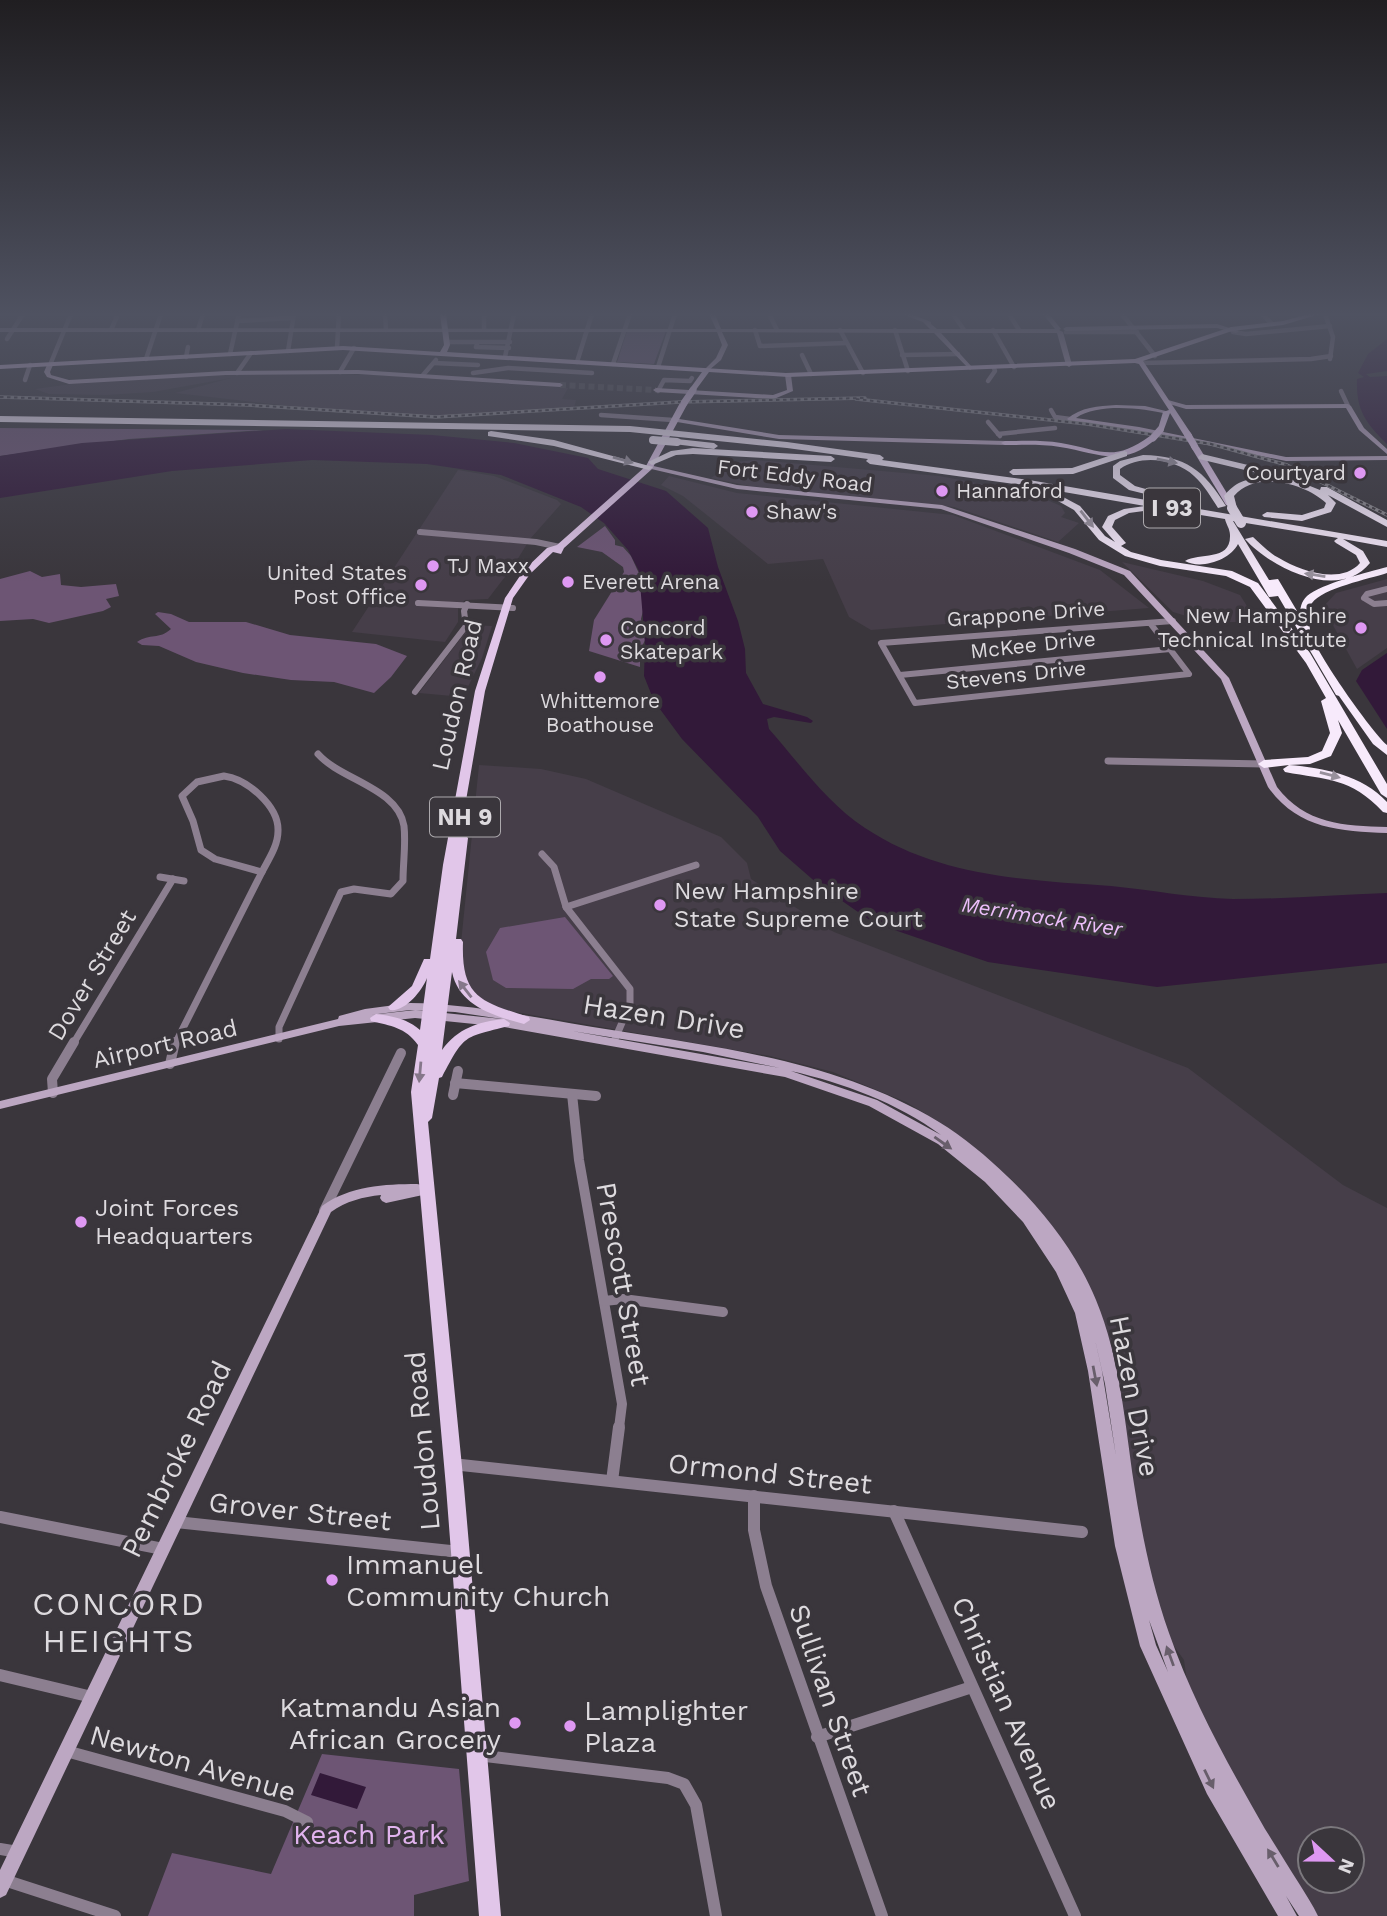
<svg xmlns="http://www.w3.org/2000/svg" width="1387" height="1916" font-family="'Work Sans',sans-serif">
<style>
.built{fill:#463e49;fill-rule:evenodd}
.green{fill:#6d5574}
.water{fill:#321939}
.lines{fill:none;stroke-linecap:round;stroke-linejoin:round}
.secondary-tunnel{stroke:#524f54;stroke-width:6;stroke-dasharray:6 3.5;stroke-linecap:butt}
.street-far4{stroke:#8c7f90;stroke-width:4.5}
.street-far3{stroke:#8c7f90;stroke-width:6}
.street-far2{stroke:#8c7f90;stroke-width:7}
.street-far1{stroke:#8c7f90;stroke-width:10}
.street{stroke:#8c7f90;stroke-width:12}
.secondary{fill:#bca7c2;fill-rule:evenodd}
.primary{fill:#e1c6e9;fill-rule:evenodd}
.highway{fill:#f7eafb;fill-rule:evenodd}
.rail-casing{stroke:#89868b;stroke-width:3.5}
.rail{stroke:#3a363c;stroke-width:2;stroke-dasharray:3.5;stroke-linecap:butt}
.primary-bridge{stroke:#e1c6e9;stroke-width:7}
.highway-bridge-far1{stroke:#f7eafb;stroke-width:8}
.highway-bridge{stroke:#f7eafb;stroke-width:10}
.oneway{fill:#98909c}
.oneway2{fill:#85778a}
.oneway3{fill:#685e6b}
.poi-dot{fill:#de98f2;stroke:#3a363c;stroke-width:2.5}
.labels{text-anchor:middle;stroke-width:7;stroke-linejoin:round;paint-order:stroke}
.far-poi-label{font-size:21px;fill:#dddade;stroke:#3a363c;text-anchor:start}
.far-street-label{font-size:21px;fill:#dddade;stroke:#3a363c}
.far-water-label{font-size:21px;font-style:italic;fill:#ecbefa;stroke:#3a363c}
.shield{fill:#3a363c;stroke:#aca9ad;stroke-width:2}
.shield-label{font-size:23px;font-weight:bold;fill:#dddade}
.street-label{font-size:24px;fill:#dddade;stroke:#3a363c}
.poi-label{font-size:24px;fill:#dddade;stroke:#3a363c;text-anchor:start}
.near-street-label{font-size:28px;fill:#dddade;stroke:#3a363c}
.near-poi-label{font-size:28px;fill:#dddade;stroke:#3a363c;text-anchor:start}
.near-park-label{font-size:28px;fill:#e1b3ee;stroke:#3a363c}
.near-neighbourhood-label{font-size:32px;letter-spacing:2px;fill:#dddade;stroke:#3a363c}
</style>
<rect width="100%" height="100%" fill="#3a363c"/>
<g class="built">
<path d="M229 374 376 375 568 388 562 399 576 400 574 408 569 409 438 416 317 409 175 393 231 378 153 392 106 395 49 394 35 389 72 384Z"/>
<path d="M755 460 939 476 1031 493 1061 506 1065 513 1061 517 1079 523 1058 542 954 507 749 486 711 478 735 462Z"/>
<path d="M458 470 494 476 557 500 561 504 530 539 514 565 488 599 465 600 458 608V622L445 642 352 632Z"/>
<path d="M669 476 737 493 953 515 1100 570 1149 608 871 630 849 617 823 559 768 564 683 496 661 485Z"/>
<path d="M1122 562 1203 581 1240 595 1257 622H1206L1173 612Z"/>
<path d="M1387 579V648L1357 669 1323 607 1336 593Z"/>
<path d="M471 625 492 626 482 658 463 697 419 693Z"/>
<path d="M479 765 541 769 586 779 721 837 747 863 751 879 834 932 1188 1068 1343 1185 1387 1208V1916H1317L1241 1793 1187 1681 1184 1660 1169 1639 1149 1576 1106 1328 1093 1297 1043 1215 1012 1180 949 1128 906 1102 833 1072 770 1056 503 1010 480 1000 460 974 459 963ZM1310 1839H1352V1881H1310Z"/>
</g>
<g class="green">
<path d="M627 331H666L654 364 617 362Z"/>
<path d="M0 428 264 430 129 439 0 456Z"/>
<path d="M605 526 615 540V545L623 547 631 556 642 580 643 611 641 619 645 640 640 651V667L589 651 594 620 624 572 623 567 602 552 577 547Z"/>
<path d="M30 571 42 577 60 574 61 585 81 587 116 584 119 596 106 599 111 607 103 611 49 623 33 619 0 621V579Z"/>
<path d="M158 612 171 614 189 622H246L290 635 376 644 407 656 391 677 374 693 334 682 291 680 243 673 196 662 159 646 142 645 137 642C150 633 159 640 171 629L155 614Z"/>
<path d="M565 917 613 976 609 979H591L573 989 506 988 493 980 486 952 500 928Z"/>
<path d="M322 1754 459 1769 469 1881 414 1895V1916H148L172 1853 271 1874Z"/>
</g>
<g class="water">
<path d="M1387 339V371L1366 374 1370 377 1387 376V444C1365 422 1356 410 1357 379L1364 377 1358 373 1368 354Z"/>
<path d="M286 429 432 435 514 443 588 458 598 469 666 491 708 528 718 567 738 621 745 649 746 673 763 704 807 717 813 721 811 723 774 717 767 719 769 729C799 763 827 803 865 828 939 877 1026 880 1111 886 1152 890 1192 898 1233 899 1284 899 1336 895 1387 893V963L1157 987 988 962 874 923 819 885 780 851 758 817 682 739 654 701 644 676 645 643 639 571 628 550 604 523 581 507 501 475 427 464 312 460 172 471 0 498V456L82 443Z"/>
<path d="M1387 653V729L1356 681 1362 670Z"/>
<path d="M320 1773 366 1787 357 1809 311 1795Z"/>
</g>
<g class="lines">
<path class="secondary-tunnel" d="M560 385 656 390"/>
<g class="street-far4">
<path d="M385 314 386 330"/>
<path d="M484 314V329"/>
<path d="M769 314 777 330"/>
<path d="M953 314 964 330"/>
<path d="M1009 314 1019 330"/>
<path d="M1122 314 1155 356"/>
<path d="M1262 314 1272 324"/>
<path d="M1325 314 1333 337 1330 359"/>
<path d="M237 321 293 318"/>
<path d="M111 330 118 314"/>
<path d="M198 330 203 314"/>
<path d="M755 330 760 346 846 343"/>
<path d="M840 330 863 373"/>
<path d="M895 330 908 371"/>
<path d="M993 330 1014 367"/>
<path d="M1066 332H1137"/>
<path d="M1233 332 1246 334 1330 326"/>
<path d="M7 339 23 314"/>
<path d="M447 342H510"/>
<path d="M477 344 476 347 509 348"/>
<path d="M337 348 339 314"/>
<path d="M288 351 294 314"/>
<path d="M230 354 239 314"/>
<path d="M802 355 811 374"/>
<path d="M902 355 958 354"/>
<path d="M186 357 188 347"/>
<path d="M505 357 514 314"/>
<path d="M146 359 161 314"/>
<path d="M577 362 592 314"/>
<path d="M434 363 478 365"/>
<path d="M1142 363 1311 359 1331 356"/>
<path d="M613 364 630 314"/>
<path d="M50 365 71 314"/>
<path d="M658 367 675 314"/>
<path d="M340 372 354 348"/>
<path d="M237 373 251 353"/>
<path d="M473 373 508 368 592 373"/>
<path d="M423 375 436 360"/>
<path d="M25 380 30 365"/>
<path d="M988 381 995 371 994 368"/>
<path d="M658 391 664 380 690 381 692 378"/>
<path d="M1341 391 1348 406"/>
<path d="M1051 410 1055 417 1070 419"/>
<path d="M601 415 673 420"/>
<path d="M988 422 1000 436"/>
<path d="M998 434 1055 428"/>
</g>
<g class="street-far3">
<path d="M420 532 536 542 560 547"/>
<path d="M1387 589 1367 594 1364 598 1374 604 1387 603"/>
<path d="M418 603 513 608"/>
<path d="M1150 623 1189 674 915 703 881 643 1173 621"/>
<path d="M900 675 1170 649"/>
<path d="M415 692 466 626 464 611 467 604"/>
</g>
<g class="street-far2">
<path d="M1108 761 1264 764"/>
<path d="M224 776C247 779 279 806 278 831 278 846 268 860 262 872L215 859 201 850 193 821 182 796 197 782Z"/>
<path d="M542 854 554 867 566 907 630 989V1004L615 1039"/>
<path d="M160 877 184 881"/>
<path d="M566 907 696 865"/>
<path d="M279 1039V1027L341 892 354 889 391 894 403 881C403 863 406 844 404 826 398 788 341 780 318 754"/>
<path d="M73 1044 173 879"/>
<path d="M175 1044 262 872"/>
</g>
<g class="street-far1">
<path d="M170 1064 175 1042"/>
<path d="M455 1083 596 1096"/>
<path d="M53 1093 52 1079 74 1042"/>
<path d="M572 1094 579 1160 622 1404 619 1428"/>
<path d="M453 1095 458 1071"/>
<path d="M324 1211 401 1053"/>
<path d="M604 1301 623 1299 723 1312"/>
</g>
<g class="street">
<path d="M452 1464 1082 1532"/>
<path d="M612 1481 619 1427"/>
<path d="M754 1496V1530L766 1586 882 1916"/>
<path d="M894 1511 1075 1916"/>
<path d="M0 1517 163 1549"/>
<path d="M176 1522 460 1552"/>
<path d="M0 1675 92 1697"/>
<path d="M817 1737 972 1687"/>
<path d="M66 1751 285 1811 307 1822"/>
<path d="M477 1755 668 1778 684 1784 696 1805 716 1916"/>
<path d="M0 1849 18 1852"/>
<path d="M4 1880 115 1916"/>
</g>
<g class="secondary">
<path d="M709 314H715L721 329H930L923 322 902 314H911L931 322V324L937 329H1055L1043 314H1049L1061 329 1059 330 1063 332 1072 365 1069 367 1066 365 1057 333H941L972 367 973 368 970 370 934 333 722 332 728 345 721 360 708 371 705 369 716 358 722 345 717 332H0V328L716 329Z"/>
<path d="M1217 324 1239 331 1236 333 1217 328 1066 331 1063 329 1066 327Z"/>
<path d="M50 363 53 365 50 372 51 375 69 380 226 371 358 370 560 383 563 385 560 387 358 374 226 375 69 384 47 377 44 372 47 365Z"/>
<path d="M788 373 791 375 793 391 774 399 656 392 653 390 656 388 773 395 787 390 785 375Z"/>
<path d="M1168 400 1186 405 1348 404 1351 406 1364 428 1387 449V454L1359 430 1346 408 1186 409 1166 403V401Z"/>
<path d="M1116 405 1145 406 1170 412 1167 414C1142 408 1098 403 1076 418L1139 427 1286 457 1387 456V460L1286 461 1139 431 1070 421 1067 419C1081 407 1098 406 1116 405Z"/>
<path d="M673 418 779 435 1005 441 1008 443 1005 445 779 439 671 421V419Z"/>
<path d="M649 465 737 485 942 505 1075 549 1130 571 1229 678 1277 787C1305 824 1344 826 1387 827V833C1339 831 1298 829 1268 787L1221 679 1124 575 1069 553 941 509 737 489 647 468 646 467Z"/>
<path d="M410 1003C478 1004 545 1020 612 1030 724 1048 840 1062 939 1122 964 1137 986 1156 1007 1176 1044 1211 1076 1252 1096 1300 1120 1358 1125 1423 1134 1484 1142 1535 1152 1585 1169 1633 1193 1702 1229 1766 1265 1829 1277 1848 1288 1866 1300 1885 1306 1895 1313 1905 1318 1916H1299L1286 1896 1297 1916H1278L1207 1794 1140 1646 1115 1546 1088 1371 1075 1313 1056 1272 1023 1222 985 1182 938 1144 869 1106 785 1077 504 1027 415 1018 339 1026 0 1109V1101L338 1019 339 1016 365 1009ZM410 1010H415L370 1015ZM416 1010 455 1012 502 1019ZM572 1031 703 1052 780 1068ZM791 1071C843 1083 898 1103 941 1135L877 1100ZM1094 1335 1105 1384 1116 1456 1102 1371ZM1149 1620 1168 1672 1156 1645Z"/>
<path d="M417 1184 432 1187 434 1190 432 1193 386 1203 382 1201 380 1198 381 1195C363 1197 346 1201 331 1212L6 1895 0 1898V1870L322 1206C349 1186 385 1184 417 1184Z"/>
</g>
<g class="primary">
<path d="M440 314H446L450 345 447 352 786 373 1135 359 1231 327 1283 321 1309 314H1320L1283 325 1232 331 1143 361 1192 435 1188 437H1185L1170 413 1163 432H1157L1163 412 1169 410 1139 364 1135 363 788 377 709 372 695 391 693 392 689 390 702 372 343 350 0 369V365L343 346 440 352 444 345Z"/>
<path d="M681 401 688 403 652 469 564 548 561 554 553 552 530 574 513 598 485 691 460 835 466 836 468 838 456 939H461L463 942C461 997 481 1002 529 1017L530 1020 524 1024C494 1016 459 1006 452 972L442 1050C458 1028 478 1022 504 1019L510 1023 509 1026C462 1038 465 1034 442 1077L439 1078 432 1118 428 1122 464 1487 501 1916H479L446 1487 411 1092 418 1045C405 1027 391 1026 371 1021L370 1018 376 1014C392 1016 408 1019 420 1030L427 978C422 991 405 1012 390 1010L388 1007 412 986 424 959H430L443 865 475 691 505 598 524 570 547 548 557 545 646 466Z"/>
<path d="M1150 436 1157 438C1123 469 1098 453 1060 447 1042 444 1023 445 1005 445L1001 443 1005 441C1024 441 1042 440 1061 443 1101 450 1113 463 1150 436Z"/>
<path d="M1192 445 1199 447 1234 505 1233 507 1226 505 1191 447Z"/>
</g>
<g class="highway">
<path d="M0 416 630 426 787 442 880 455 884 458 882 460 1029 480 1387 541V547L1343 539 1363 551 1370 563C1339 602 1271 568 1245 539L1253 537C1261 544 1269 553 1279 558 1300 571 1341 585 1360 563L1356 555 1336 543 1334 541 1338 538 1233 521 1269 580 1278 579 1300 616C1300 608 1301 602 1307 596 1321 584 1368 572 1387 567V573C1369 579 1323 588 1312 603 1308 609 1309 628 1311 634 1317 654 1371 731 1387 745V755L1373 744 1339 696 1336 695 1278 596 1269 597 1238 544C1230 560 1201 570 1185 561 1199 552 1231 562 1230 535 1230 529 1226 524 1225 519L1152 507 1151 510 1129 513 1115 520 1112 527 1126 543 1121 546 1131 552 1161 560 1232 571 1258 583 1310 653 1387 784V798L1381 794 1338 720 1342 733 1331 756 1310 764 1289 765C1324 768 1362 775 1387 802V813L1383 812C1350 777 1327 780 1285 772L1283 769 1289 765 1264 768 1258 764 1264 760 1308 757 1322 751 1330 733 1321 701 1326 698 1306 663 1250 587 1226 576 1160 566 1125 556 1099 540 1074 510 1042 492 1050 490 1080 506 1105 536 1115 542 1102 527 1108 516 1124 509 1145 506 1029 486 870 464 866 461 868 459 787 448 630 432 0 422Z"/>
<path d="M491 431 554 440 653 467 649 470 554 446 488 436V432Z"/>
<path d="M677 439 714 443 718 446 714 449 674 444 673 442Z"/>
<path d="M693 448 831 456 835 459 831 462 693 454 676 455 652 465 648 462 671 451Z"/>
<path d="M1124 451 1127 452V456L1073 474 1013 475 1009 472 1013 469 1072 468Z"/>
<path d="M1202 454 1277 472 1278 474 1274 477 1199 459 1198 457Z"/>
<path d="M1143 455C1186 456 1204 470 1226 506L1218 508C1211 497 1204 485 1194 476 1176 459 1141 454 1120 469V475L1135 486 1174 497V501L1129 490 1113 478V466L1120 461Z"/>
<path d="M1263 477 1295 480 1320 490 1321 487H1327L1387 520V527L1328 495 1336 503 1331 512 1302 521 1264 517 1262 515 1267 512 1302 515 1324 508 1326 503C1305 483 1255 470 1234 496L1237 508 1229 510 1224 496C1235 482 1246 479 1263 477Z"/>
</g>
<g class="rail-casing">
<g id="rail">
<path d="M0 397 248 405 436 417 680 402 865 398"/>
<path d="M856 399 1087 424 1211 444 1287 465 1387 515"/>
</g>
</g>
<use href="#rail" class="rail"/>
<g class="primary-bridge">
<path d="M684 403 693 390"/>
<path d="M1188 435 1195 447"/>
<path d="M1153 438 1160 430"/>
</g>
<path class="highway-bridge-far1" d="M653 440 677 442"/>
<path class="highway-bridge" d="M1232 508 1241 523"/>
</g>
<defs><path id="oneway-solid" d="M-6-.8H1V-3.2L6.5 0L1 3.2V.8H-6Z" transform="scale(1.75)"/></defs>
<g class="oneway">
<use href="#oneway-solid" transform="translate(623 460) rotate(16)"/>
<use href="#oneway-solid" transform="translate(1167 461) rotate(12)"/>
<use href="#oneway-solid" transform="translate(1087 519) rotate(52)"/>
<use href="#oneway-solid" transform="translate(1315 575) rotate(-171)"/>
<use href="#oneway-solid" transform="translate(1330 775) rotate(15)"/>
</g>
<g class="oneway2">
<use href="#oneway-solid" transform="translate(465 989) rotate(-128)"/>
<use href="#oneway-solid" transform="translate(420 1072) rotate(95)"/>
</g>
<g class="oneway3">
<use href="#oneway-solid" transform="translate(943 1143) rotate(35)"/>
<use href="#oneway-solid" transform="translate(1095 1376) rotate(79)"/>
<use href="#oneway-solid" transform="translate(1170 1656) rotate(-110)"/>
<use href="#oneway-solid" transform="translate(1209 1779) rotate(64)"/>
<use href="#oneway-solid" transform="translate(1273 1858) rotate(-121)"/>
</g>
<linearGradient id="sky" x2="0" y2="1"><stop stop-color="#201e21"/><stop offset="0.54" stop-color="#4f5261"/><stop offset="1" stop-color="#4f5261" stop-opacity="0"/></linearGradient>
<rect width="1387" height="582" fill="url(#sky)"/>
<g class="poi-dot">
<circle cx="1360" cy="473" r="7"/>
<circle cx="942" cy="491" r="7"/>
<circle cx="752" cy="512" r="7"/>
<circle cx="433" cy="566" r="7"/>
<circle cx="568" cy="582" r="7"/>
<circle cx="421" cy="585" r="7"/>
<circle cx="1361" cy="628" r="7"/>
<circle cx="606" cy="640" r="7"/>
<circle cx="600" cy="677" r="7"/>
<circle cx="660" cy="905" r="7"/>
<circle cx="81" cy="1222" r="7"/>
<circle cx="332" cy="1580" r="7"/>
<circle cx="515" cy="1723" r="7"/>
<circle cx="570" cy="1726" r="7"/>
</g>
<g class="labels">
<g class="far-poi-label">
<text x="1346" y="480" text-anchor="end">Courtyard</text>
<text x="956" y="498">Hannaford</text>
<text x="766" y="519">Shaw's</text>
<text x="447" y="573">TJ Maxx</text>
<text x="407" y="580" text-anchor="end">United States<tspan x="407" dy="24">Post Office</tspan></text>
<text x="582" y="589">Everett Arena</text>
<text x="1347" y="623" text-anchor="end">New Hampshire<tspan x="1347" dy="24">Technical Institute</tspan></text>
<text x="620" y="635">Concord<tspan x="620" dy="24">Skatepark</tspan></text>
<text x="600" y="708" text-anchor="middle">Whittemore<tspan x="600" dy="24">Boathouse</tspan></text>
</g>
<g class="far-street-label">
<text transform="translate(795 476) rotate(7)" y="7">Fort Eddy Road</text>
<text transform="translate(1026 614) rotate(-4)" y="7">Grappone Drive</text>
<text transform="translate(1033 645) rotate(-6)" y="7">McKee Drive</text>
<text transform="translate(1016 675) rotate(-6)" y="7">Stevens Drive</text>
</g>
<g class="far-water-label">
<text transform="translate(1042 917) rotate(9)" y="7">Merrimack River</text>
</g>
<g class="shield">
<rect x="1144" y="488.5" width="56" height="39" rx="5"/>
<rect x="430" y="797.5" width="70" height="39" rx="5"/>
</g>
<g class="shield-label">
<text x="1172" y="516">I 93</text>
<text x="465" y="825">NH 9</text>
</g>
<g class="street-label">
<text transform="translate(457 695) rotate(-77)" y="8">Loudon Road</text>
<text transform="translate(92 975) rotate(-59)" y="8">Dover Street</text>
<text transform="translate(165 1044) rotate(-13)" y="8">Airport Road</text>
</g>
<g class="poi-label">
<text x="674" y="899">New Hampshire<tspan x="674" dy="28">State Supreme Court</tspan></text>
<text x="95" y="1216">Joint Forces<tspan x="95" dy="28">Headquarters</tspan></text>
</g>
<g class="near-street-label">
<text transform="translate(664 1016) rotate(9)" y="10">Hazen Drive</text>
<text transform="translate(624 1284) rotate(80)" y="10">Prescott Street</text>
<text transform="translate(1135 1396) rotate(79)" y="10">Hazen Drive</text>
<text transform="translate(422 1441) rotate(-95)" y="10">Loudon Road</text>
<text transform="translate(176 1459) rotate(-64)" y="10">Pembroke Road</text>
<text transform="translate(770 1473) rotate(6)" y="10">Ormond Street</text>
<text transform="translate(300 1511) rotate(6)" y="10">Grover Street</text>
<text transform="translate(831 1700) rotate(71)" y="10">Sullivan Street</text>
<text transform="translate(1007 1703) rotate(66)" y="10">Christian Avenue</text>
<text transform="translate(193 1763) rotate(16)" y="10">Newton Avenue</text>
</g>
<g class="near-poi-label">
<text x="346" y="1574">Immanuel<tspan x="346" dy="32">Community Church</tspan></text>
<text x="501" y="1717" text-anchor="end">Katmandu Asian<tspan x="501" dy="32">African Grocery</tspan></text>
<text x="584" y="1720">Lamplighter<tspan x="584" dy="32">Plaza</tspan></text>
</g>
<g class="near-park-label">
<text x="369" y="1844">Keach Park</text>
</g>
<g class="near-neighbourhood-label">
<text x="119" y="1615">CONCORD<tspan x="119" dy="37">HEIGHTS</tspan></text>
</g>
</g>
<g transform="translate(1331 1860) rotate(112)"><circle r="33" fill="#3a363c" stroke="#7b787d" stroke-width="2"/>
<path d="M0-5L12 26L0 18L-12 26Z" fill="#de98f2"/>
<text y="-10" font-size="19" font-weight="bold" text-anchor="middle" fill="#dddade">N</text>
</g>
</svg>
